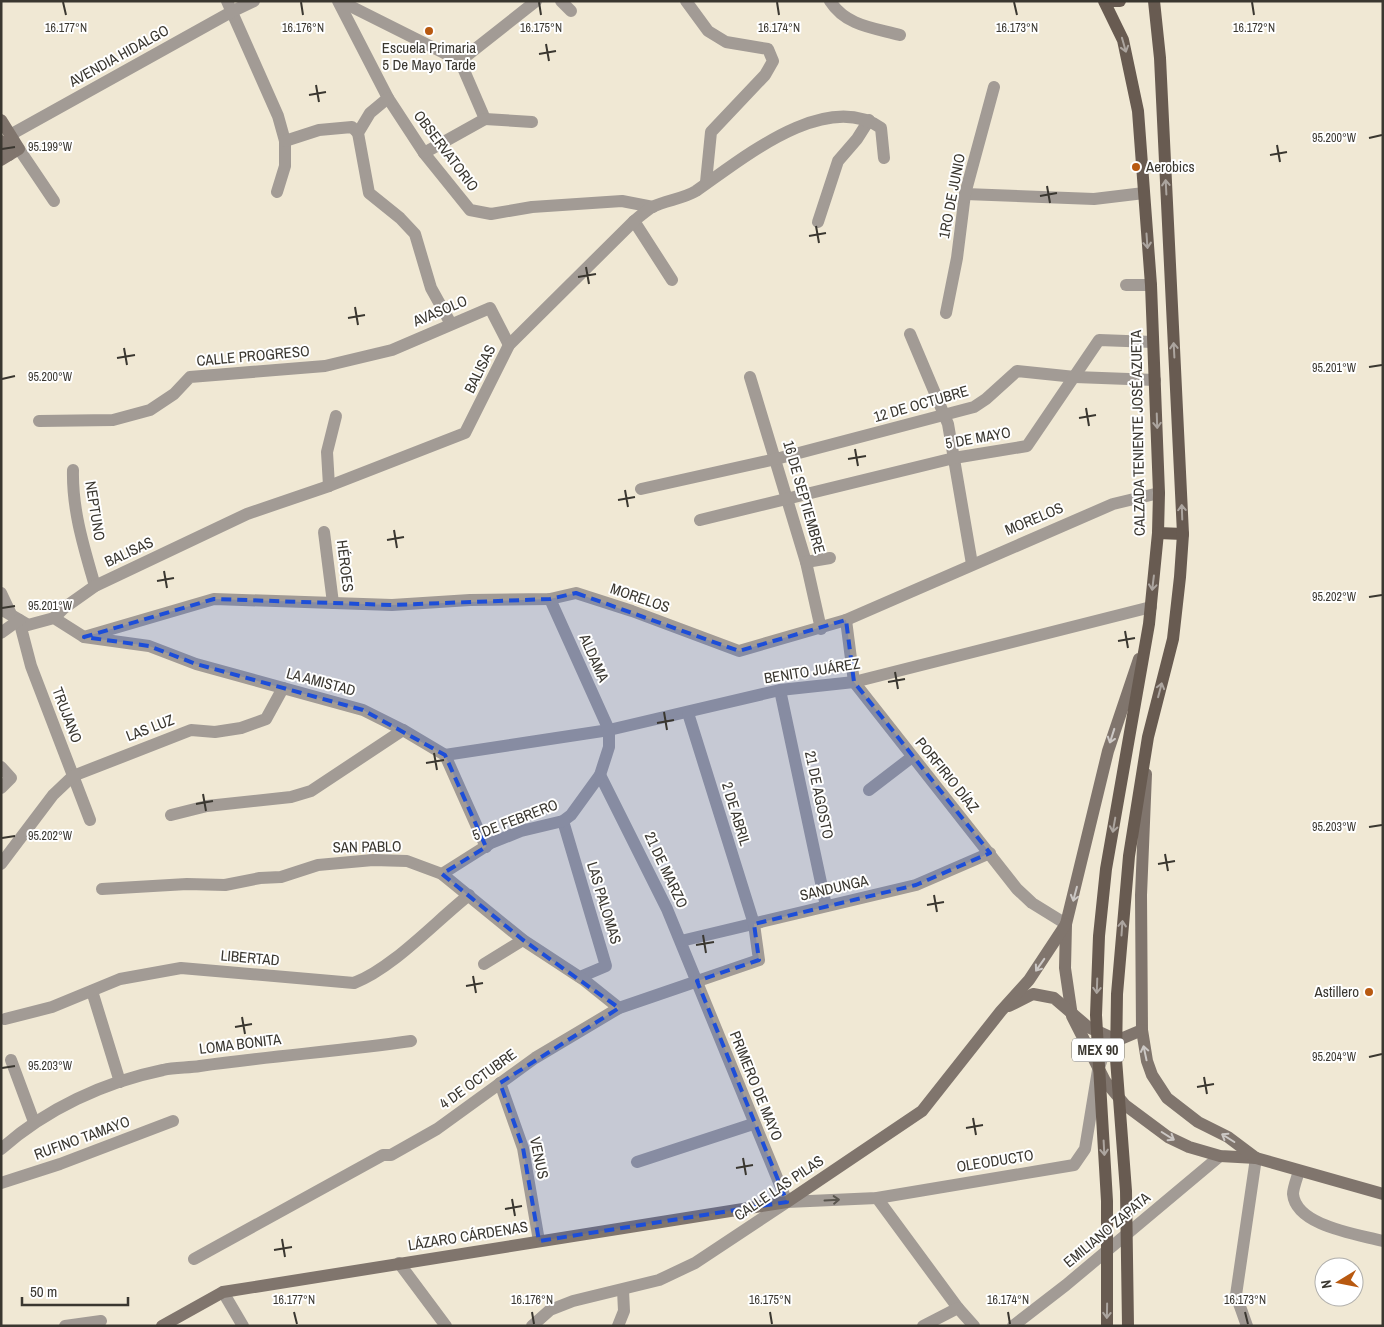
<svg xmlns="http://www.w3.org/2000/svg" width="1384" height="1327" font-family="'Archivo Narrow',sans-serif">
<style>
.lines{fill:none;stroke-linecap:round;stroke-linejoin:round}
.street{stroke:#a29b95;stroke-width:12}
.secondary{stroke:#80756d;stroke-width:12}
.primary{stroke:#685b51;stroke-width:12}
.oneway{stroke:#aca59f}
.oneway2{stroke:#ccc8c5}
.oneway3{stroke:#59554e}
.marked{fill:#1d4ed8;fill-opacity:0.2;stroke:#1d4ed8;stroke-width:4;stroke-dasharray:10 6;stroke-linejoin:round}
.ticks{fill:none;stroke:#3a3730;stroke-width:2}
.poi-dot{fill:#b85910;stroke:#fff;stroke-width:2}
.labels{text-anchor:middle;stroke-width:4;stroke-linejoin:round;paint-order:stroke}
.shield{fill:#fff;stroke:#75736e;stroke-width:1}
.shield-label{font-size:14px;font-weight:bold;fill:#3a3730}
.poi-label{font-size:15px;fill:#3a3730;stroke:#fff}
.street-label{font-size:15px;fill:#3a3730;stroke:#fff}
.ticks-label{font-size:12px;text-anchor:middle;fill:#3a3730;stroke:#fff;stroke-width:4;stroke-linejoin:round;paint-order:stroke}
</style>
<rect width="100%" height="100%" fill="#f0e8d4"/>
<g class="lines">
<g class="street">
<path d="M227 1 278 116 285 141V166L277 192"/>
<path d="M338 1 388 98 424 153 470 210 491 214 532 207 622 201 653 207"/>
<path d="M340 1 460 61 536 1"/>
<path d="M561 1 571 11"/>
<path d="M686 1 708 31 726 42 768 49 773 61 765 75 711 132 706 182"/>
<path d="M830 1C846 26 874 28 900 35"/>
<path d="M460 61 485 119"/>
<path d="M388 98 370 113 358 133 369 193 400 218 415 234 431 288 451 324"/>
<path d="M485 119 532 122"/>
<path d="M10 135 233 11 254 1"/>
<path d="M285 141 319 130 352 127 358 133"/>
<path d="M19 149 54 201"/>
<path d="M424 153 485 119"/>
<path d="M965 194 1094 199 1144 193"/>
<path d="M634 221 672 280"/>
<path d="M818 222 838 161 857 139 869 120"/>
<path d="M1126 285H1151"/>
<path d="M946 313 957 258 965 194 994 87"/>
<path d="M910 334 948 424 972 564"/>
<path d="M750 377 806 562 821 629"/>
<path d="M39 421 113 420 150 410 174 394 190 377 325 366 392 350 490 308 509 345"/>
<path d="M73 470C72 510 84 548 95 586"/>
<path d="M329 486 327 452 336 416"/>
<path d="M641 489 776 459 974 407 986 399 1017 371 1075 377 1155 380"/>
<path d="M700 520 954 458 1027 446 1099 340 1153 342"/>
<path d="M324 532 333 603"/>
<path d="M806 562 830 558"/>
<path d="M1 593 10 612"/>
<path d="M1 609 28 625 54 618 84 637 149 646 196 664 363 710 403 730 445 755 486 847"/>
<path d="M54 618 64 608 95 586 247 514 329 486 465 433 509 345 634 221C640 216 646 211 652 207 666 200 683 199 696 191 741 160 825 89 881 128L884 158"/>
<path d="M19 620 31 666 90 820"/>
<path d="M846 620 854 682 1017 889 1032 903 1066 924"/>
<path d="M1 633 19 620"/>
<path d="M84 637 214 599 392 605 470 600 550 599 576 593 632 611 739 651 846 620 1113 504 1159 493"/>
<path d="M780 690 826 906"/>
<path d="M445 755 609 730 780 690 854 682 1151 607"/>
<path d="M1 767 11 778 1 788"/>
<path d="M600 775 667 909 787 1202"/>
<path d="M869 790 912 757"/>
<path d="M171 815 207 806 291 797 311 791 403 730"/>
<path d="M563 821 606 966 580 977"/>
<path d="M1 864 53 795 73 776 191 730 215 732 241 728 266 719 283 688"/>
<path d="M442 874 491 843 521 831 563 821 571 815 600 775 609 747V730L550 599"/>
<path d="M102 889 187 884 225 885 260 878 281 877 318 865 373 860 407 861 442 874 523 940 584 980 619 1008"/>
<path d="M681 941 916 885 990 853"/>
<path d="M484 964 523 940"/>
<path d="M92 991 120 1082"/>
<path d="M5 1019 52 1007 120 979 181 968 354 983C392 969 436 921 469 895"/>
<path d="M11 1060 34 1122"/>
<path d="M500 1083 523 1148 539 1241"/>
<path d="M1 1149C46 1109 104 1082 163 1070 175 1067 188 1068 200 1066 271 1056 341 1051 411 1041"/>
<path d="M637 1162 753 1124"/>
<path d="M1299 1171C1297 1178 1293 1188 1293 1194 1296 1226 1357 1234 1383 1241"/>
<path d="M1 1183 60 1164 173 1121"/>
<path d="M877 1198 958 1308 974 1326"/>
<path d="M787 1202 877 1198 1074 1165 1085 1149 1098 1070 1110 1037"/>
<path d="M194 1259 383 1155H391L437 1129 535 1058 619 1008 759 960 754 924 688 713"/>
<path d="M399 1263 446 1326"/>
<path d="M223 1292 243 1326"/>
<path d="M65 1326 101 1321"/>
<path d="M532 1326 550 1310 573 1301 659 1280 695 1263 787 1202"/>
<path d="M618 1326 624 1311 623 1290"/>
<path d="M923 1326 958 1308"/>
<path d="M1013 1326 1066 1285 1220 1156"/>
<path d="M1247 1326 1236 1295 1256 1158"/>
</g>
<g class="secondary">
<path d="M1 120 19 149 1 160"/>
<path d="M1 141 9 155"/>
<path d="M1139 659 1108 751 1066 924 1065 968 1072 1016 1105 1081 1125 1105 1168 1137 1189 1147 1220 1156 1256 1158 1383 1194"/>
<path d="M1146 774 1141 895 1142 1030 1147 1061 1152 1075 1167 1098 1198 1122 1228 1137 1256 1158"/>
<path d="M1009 1006 1033 994 1054 998 1088 1027 1110 1037 1123 1038 1142 1030"/>
<path d="M162 1326 223 1292 787 1202 922 1111 1001 1011 1029 980 1066 924"/>
</g>
<g class="primary">
<path d="M1104 1 1123 40 1138 111 1151 285 1159 493 1158 533 1149 624 1106 869 1099 936 1096 1015 1107 1201V1326"/>
<path d="M1110 1H1120"/>
<path d="M1158 533 1183 534"/>
<path d="M1128 1326 1126 1191 1116 1059 1117 994 1129 856 1148 737 1173 639 1180 577 1183 534 1160 58 1154 1"/>
</g>
</g>
<defs><path id="oneway-shaft" d="M-6 0H5M1.5-3L5.5 0L1.5 3" fill="none" stroke-width="1.6" stroke-linecap="round" stroke-linejoin="round" transform="scale(1.25)"/></defs>
<g class="oneway">
<use href="#oneway-shaft" transform="translate(1124 45) rotate(74)"/>
<use href="#oneway-shaft" transform="translate(1166 187) rotate(-93)"/>
<use href="#oneway-shaft" transform="translate(1147 241) rotate(86)"/>
<use href="#oneway-shaft" transform="translate(1174 350) rotate(-93)"/>
<use href="#oneway-shaft" transform="translate(1157 421) rotate(88)"/>
<use href="#oneway-shaft" transform="translate(1182 512) rotate(-92)"/>
<use href="#oneway-shaft" transform="translate(1153 583) rotate(97)"/>
<use href="#oneway-shaft" transform="translate(1160 690) rotate(-75)"/>
<use href="#oneway-shaft" transform="translate(1114 825) rotate(100)"/>
<use href="#oneway-shaft" transform="translate(1122 928) rotate(-86)"/>
<use href="#oneway-shaft" transform="translate(1097 986) rotate(92)"/>
<use href="#oneway-shaft" transform="translate(1104 1148) rotate(87)"/>
<use href="#oneway-shaft" transform="translate(1107 1311) rotate(91)"/>
</g>
<g class="oneway2">
<use href="#oneway-shaft" transform="translate(1112 736) rotate(108)"/>
<use href="#oneway-shaft" transform="translate(1075 894) rotate(105)"/>
<use href="#oneway-shaft" transform="translate(1040 965) rotate(125)"/>
<use href="#oneway-shaft" transform="translate(1145 1053) rotate(-102)"/>
<use href="#oneway-shaft" transform="translate(1168 1136) rotate(32)"/>
<use href="#oneway-shaft" transform="translate(1228 1138) rotate(-148)"/>
</g>
<use class="oneway3" href="#oneway-shaft" transform="translate(832 1200) rotate(-3)"/>
<path class="marked" d="M576 593 739 651 846 620 854 682 990 853 916 885 754 924 759 960 697 981 787 1202 539 1241 523 1148 500 1083 619 1008 523 940 442 874 486 847 445 755 363 710 196 664 149 646 84 637 214 599 392 605 550 599Z"/>
<path class="ticks" d="M63 2 66 15M301 2 303 15M539 2 541 15M777 2 779 15M1014 2 1017 15M1252 2 1254 15M546 44 549 61M539 54 556 51M316 85 319 102M309 95 326 92M1369 138 1382 135M1277 145 1280 162M2 149 15 147M1270 155 1287 152M1047 186 1050 203M1040 196 1057 193M816 226 819 243M809 236 826 233M586 267 589 284M578 277 596 274M355 307 358 325M348 318 365 315M124 348 127 365M117 358 135 355M1369 367 1382 365M2 379 15 376M1086 408 1089 426M1079 418 1096 415M855 449 858 466M848 459 866 456M625 490 628 507M618 500 635 497M394 530 397 548M387 540 404 537M164 571 167 588M157 581 174 578M1369 597 1382 595M2 608 15 606M1125 631 1128 648M1118 641 1135 638M895 672 898 689M888 682 905 679M664 712 667 730M657 723 674 720M434 753 437 770M426 763 444 760M203 794 206 811M196 804 213 801M1369 827 1382 825M2 838 15 836M1165 854 1168 871M1158 864 1175 861M934 895 937 912M927 905 944 902M703 935 706 953M696 945 714 942M473 976 476 993M466 986 483 983M242 1017 245 1034M235 1027 252 1024M1369 1057 1382 1054M2 1068 15 1066M1204 1077 1207 1094M1197 1087 1214 1084M973 1118 976 1135M966 1128 983 1125M743 1158 746 1175M736 1168 753 1165M512 1199 515 1216M505 1209 522 1206M282 1239 285 1257M274 1250 292 1247M294 1312 297 1324M532 1312 534 1324M770 1312 772 1324M1008 1312 1010 1324M1245 1312 1248 1324"/>
<g class="poi-dot">
<circle cx="429" cy="31" r="5"/>
<circle cx="1136" cy="167" r="5"/>
<circle cx="1369" cy="992" r="5"/>
</g>
<g class="labels">
<rect class="shield" x="1072" y="1038.5" width="52" height="23" rx="4"/>
<g class="shield-label">
<text x="1098" y="1055">MEX 90</text>
</g>
<g class="poi-label">
<text x="429" y="53">Escuela Primaria<tspan x="429" dy="17">5 De Mayo Tarde</tspan></text>
<text x="1146" y="172" text-anchor="start">Aerobics</text>
<text x="1359" y="997" text-anchor="end">Astillero</text>
</g>
<g class="street-label">
<text transform="translate(119 56) rotate(-29)" y="5">AVENDIA HIDALGO</text>
<text transform="translate(446 151) rotate(53)" y="5">OBSERVATORIO</text>
<text transform="translate(952 196) rotate(-79)" y="5">1RO DE JUNIO</text>
<text transform="translate(440 311) rotate(-23)" y="5">AVASOLO</text>
<text transform="translate(253 356) rotate(-5)" y="5">CALLE PROGRESO</text>
<text transform="translate(480 369) rotate(-64)" y="5">BALISAS</text>
<text transform="translate(921 404) rotate(-16)" y="5">12 DE OCTUBRE</text>
<text transform="translate(1138 433) rotate(-91)" y="5">CALZADA TENIENTE JOSÉ AZUETA</text>
<text transform="translate(978 438) rotate(-10)" y="5">5 DE MAYO</text>
<text transform="translate(804 497) rotate(74)" y="5">16 DE SEPTIEMBRE</text>
<text transform="translate(95 511) rotate(81)" y="5">NEPTUNO</text>
<text transform="translate(1034 519) rotate(-23)" y="5">MORELOS</text>
<text transform="translate(129 552) rotate(-25)" y="5">BALISAS</text>
<text transform="translate(345 566) rotate(83)" y="5">HÉROES</text>
<text transform="translate(640 598) rotate(19)" y="5">MORELOS</text>
<text transform="translate(594 658) rotate(66)" y="5">ALDAMA</text>
<text transform="translate(812 671) rotate(-9)" y="5">BENITO JUÁREZ</text>
<text transform="translate(321 682) rotate(15)" y="5">LA AMISTAD</text>
<text transform="translate(67 715) rotate(69)" y="5">TRUJANO</text>
<text transform="translate(150 728) rotate(-21)" y="5">LAS LUZ</text>
<text transform="translate(947 775) rotate(51)" y="5">PORFIRIO DÍAZ</text>
<text transform="translate(819 795) rotate(78)" y="5">21 DE AGOSTO</text>
<text transform="translate(736 814) rotate(73)" y="5">2 DE ABRIL</text>
<text transform="translate(515 820) rotate(-21)" y="5">5 DE FEBRERO</text>
<text transform="translate(367 847) rotate(-1)" y="5">SAN PABLO</text>
<text transform="translate(666 870) rotate(65)" y="5">21 DE MARZO</text>
<text transform="translate(834 888) rotate(-13)" y="5">SANDUNGA</text>
<text transform="translate(604 903) rotate(73)" y="5">LAS PALOMAS</text>
<text transform="translate(250 958) rotate(5)" y="5">LIBERTAD</text>
<text transform="translate(240 1044) rotate(-7)" y="5">LOMA BONITA</text>
<text transform="translate(478 1079) rotate(-36)" y="5">4 DE OCTUBRE</text>
<text transform="translate(756 1086) rotate(68)" y="5">PRIMERO DE MAYO</text>
<text transform="translate(82 1138) rotate(-20)" y="5">RUFINO TAMAYO</text>
<text transform="translate(539 1158) rotate(78)" y="5">VENUS</text>
<text transform="translate(995 1161) rotate(-9)" y="5">OLEODUCTO</text>
<text transform="translate(779 1188) rotate(-34)" y="5">CALLE LAS PILAS</text>
<text transform="translate(1107 1230) rotate(-40)" y="5">EMILIANO ZAPATA</text>
<text transform="translate(468 1236) rotate(-9)" y="5">LÁZARO CÁRDENAS</text>
</g>
</g>
<g class="ticks-label">
<text x="66" y="32">16.177°N</text>
<text x="303" y="32">16.176°N</text>
<text x="541" y="32">16.175°N</text>
<text x="779" y="32">16.174°N</text>
<text x="1017" y="32">16.173°N</text>
<text x="1254" y="32">16.172°N</text>
<text x="1334" y="142">95.200°W</text>
<text x="50" y="151">95.199°W</text>
<text x="1334" y="372">95.201°W</text>
<text x="50" y="381">95.200°W</text>
<text x="1334" y="601">95.202°W</text>
<text x="50" y="610">95.201°W</text>
<text x="1334" y="831">95.203°W</text>
<text x="50" y="840">95.202°W</text>
<text x="1334" y="1061">95.204°W</text>
<text x="50" y="1070">95.203°W</text>
<text x="294" y="1304">16.177°N</text>
<text x="532" y="1304">16.176°N</text>
<text x="770" y="1304">16.175°N</text>
<text x="1008" y="1304">16.174°N</text>
<text x="1245" y="1304">16.173°N</text>
</g>
<rect width="1384" height="1327" fill="none" stroke="#3a3730" stroke-width="5"/>
<g transform="translate(1339 1282) rotate(260)"><circle r="24" fill="#ffffff" stroke="#b0afac"/>
<path d="M0-4L9 19L0 12L-9 19Z" fill="#b85910"/>
<text y="-8" font-size="14" font-weight="bold" text-anchor="middle" fill="#3a3730">N</text>
</g>
<path d="M22 1297v8h106v-8" fill="none" stroke="#3a3730" stroke-width="2.5"/>
<text x="30" y="1297" font-size="15" fill="#3a3730" stroke="#ffffff" stroke-width="4" paint-order="stroke">50 m</text>
</svg>
